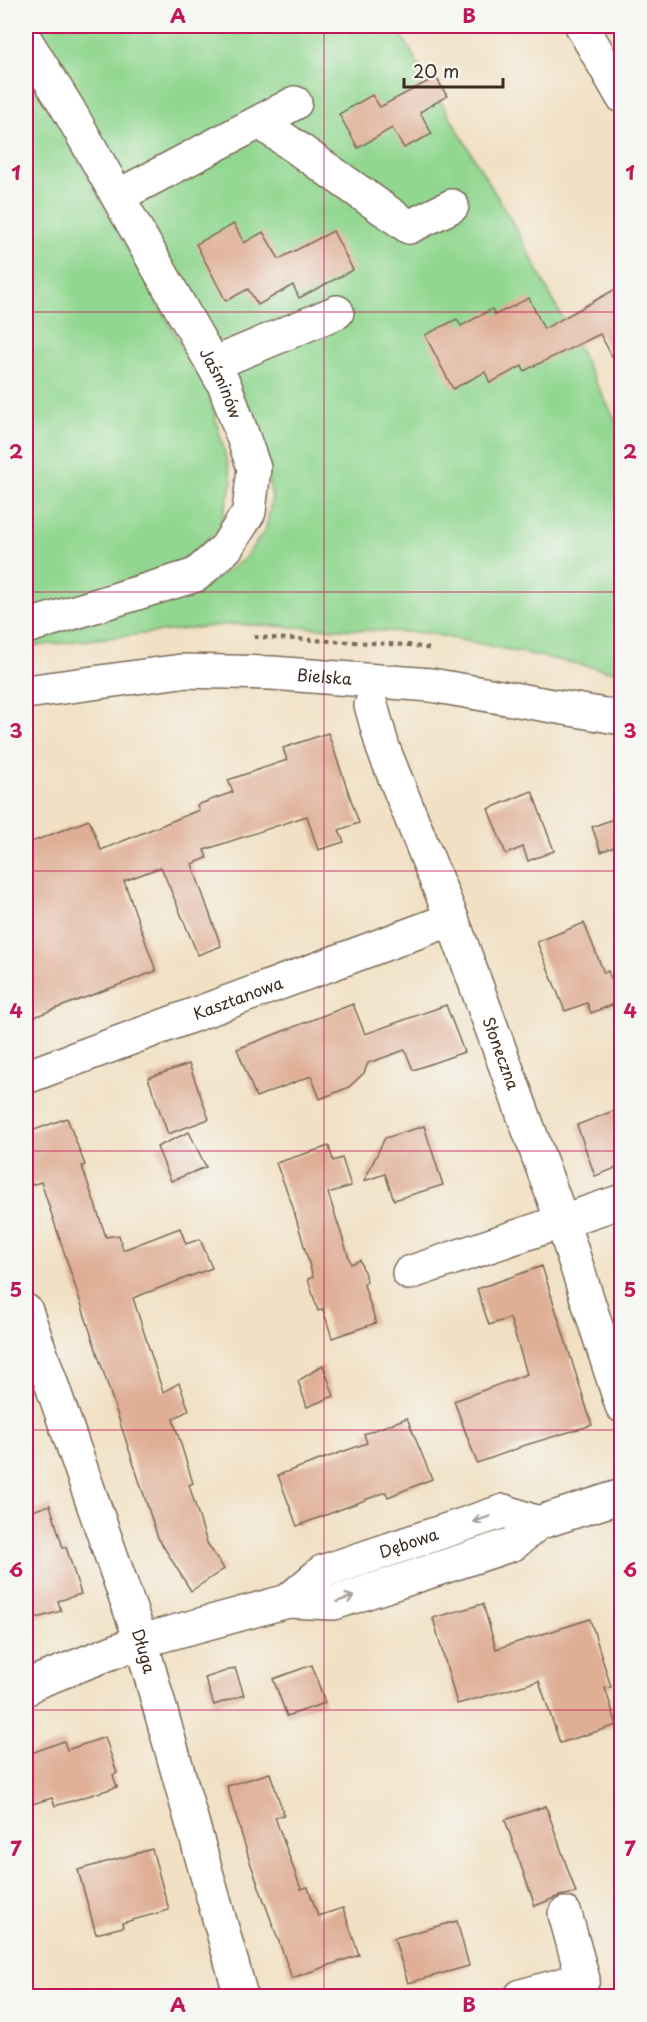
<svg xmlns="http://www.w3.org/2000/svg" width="647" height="2022" font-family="'Playpen Sans',sans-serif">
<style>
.green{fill:#92d791;stroke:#668058;stroke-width:1.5}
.building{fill:#dfae95}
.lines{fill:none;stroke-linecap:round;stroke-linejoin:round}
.minor-casing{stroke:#7b6a58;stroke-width:36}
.major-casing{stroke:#7b6a58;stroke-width:36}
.path{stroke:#7b6a58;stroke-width:4;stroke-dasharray:4.5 4.5;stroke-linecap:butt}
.minor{stroke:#fff;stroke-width:33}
.major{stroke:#fff;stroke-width:33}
.oneway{stroke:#a79f9a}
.grid{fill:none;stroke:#c2185b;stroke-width:1.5;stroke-opacity:0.55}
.labels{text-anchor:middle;stroke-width:5;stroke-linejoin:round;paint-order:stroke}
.street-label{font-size:16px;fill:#3b2a1e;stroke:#f6f6f2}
.neatline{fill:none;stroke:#c2185b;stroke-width:2}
.grid-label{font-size:20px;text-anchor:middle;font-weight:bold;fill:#c2185b}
</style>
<rect width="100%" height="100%" fill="#f6f6f2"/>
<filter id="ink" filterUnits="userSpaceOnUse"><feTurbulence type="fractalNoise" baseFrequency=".0167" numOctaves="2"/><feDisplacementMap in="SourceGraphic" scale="12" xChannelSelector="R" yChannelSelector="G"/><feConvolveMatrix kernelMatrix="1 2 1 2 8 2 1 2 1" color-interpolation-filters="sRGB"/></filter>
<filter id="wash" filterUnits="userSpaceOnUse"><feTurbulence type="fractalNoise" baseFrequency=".008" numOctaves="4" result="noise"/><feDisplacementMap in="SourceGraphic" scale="24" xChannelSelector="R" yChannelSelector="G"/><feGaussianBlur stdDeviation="1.35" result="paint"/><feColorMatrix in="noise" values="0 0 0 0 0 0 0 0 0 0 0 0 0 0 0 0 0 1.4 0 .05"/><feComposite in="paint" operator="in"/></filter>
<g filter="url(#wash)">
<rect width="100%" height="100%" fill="#f1e0c3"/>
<g class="green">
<path d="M35 26H396L514 225 621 431V673L427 633 231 624 26 647V642L208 584 244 559 266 529 272 497 255 417 81 101Z"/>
<path d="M26 75 56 119 210 397 232 481 220 528 192 554 176 564 26 614Z"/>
</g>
<g id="blocks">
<g class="building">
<path d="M436 77 447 96 420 112 432 134 404 148 392 128 358 148 339 114 372 95 380 107Z"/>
<path d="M234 224 244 243 263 232 279 259 333 231 353 270 299 298 293 285 258 305 248 289 226 301 196 244Z"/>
<path d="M621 286V373L600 334 524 371 522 366 490 383 485 372 453 389 425 335 457 319 461 326 492 309 495 315 529 298 544 329Z"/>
<path d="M328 733 359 823 339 830 344 842 318 850 307 816 204 850 207 858 192 864 221 946 198 955 161 867 124 881 156 971 31 1018 26 1004V844L89 820 101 850 199 810 197 805 233 792 228 780 287 760 283 748Z"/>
<path d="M532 791 554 851 528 861 523 847 506 854 488 809Z"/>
<path d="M621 816V844L601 852 592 827Z"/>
<path d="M584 923 604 973 608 971 620 1002 591 1013 587 1003 565 1011 537 942Z"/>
<path d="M353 1004 365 1034 446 1005 464 1052 413 1070 405 1050 368 1063 364 1073 349 1087 320 1099 311 1076 256 1097 237 1049Z"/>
<path d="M189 1064 209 1119 168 1134 148 1078Z"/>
<path d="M621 1108V1166L595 1176 577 1125Z"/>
<path d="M67 1118 85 1165 82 1166 106 1237 119 1235 123 1250 180 1228 186 1244 200 1239 212 1268 133 1298 163 1392 179 1383 189 1410 173 1419 193 1483 189 1485 207 1543 224 1569 191 1591 158 1538 41 1182 31 1185 26 1170V1133Z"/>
<path d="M424 1126 443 1185 394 1200 385 1174 364 1181 385 1138Z"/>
<path d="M189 1132 206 1167 171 1181 157 1147Z"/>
<path d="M329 1146 333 1161 342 1158 351 1186 328 1193 351 1264 360 1260 367 1281 364 1285 376 1323 332 1338 323 1309 318 1311 308 1279 313 1277 292 1204 276 1163Z"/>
<path d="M542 1266 592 1425 519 1447V1448L477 1463 454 1401 527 1374 510 1318 489 1325 477 1289Z"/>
<path d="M323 1365 334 1396 307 1407 298 1381Z"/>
<path d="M407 1418 432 1479 388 1497 386 1492 297 1526 278 1475 367 1443 364 1434Z"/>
<path d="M50 1505 63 1548 66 1547 81 1594 58 1601 61 1611 37 1618 26 1585V1513Z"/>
<path d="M483 1604 496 1649 590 1619 611 1687 605 1688 617 1725 560 1743 539 1681 457 1704 433 1618Z"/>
<path d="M312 1665 325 1703 287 1716 273 1679Z"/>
<path d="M235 1668 244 1695 214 1705 205 1678Z"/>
<path d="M105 1737 117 1773 113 1775 117 1787 55 1806 52 1798 26 1806V1755L64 1741 67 1750Z"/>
<path d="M270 1773 284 1815 275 1817 301 1889 308 1887 318 1916 343 1908 359 1955 292 1978 250 1862 227 1786Z"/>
<path d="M546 1806 576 1893 559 1896 535 1906 505 1820Z"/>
<path d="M152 1849 169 1910 122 1923 123 1927 96 1934 78 1870Z"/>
<path d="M457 1921 469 1966 408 1983 394 1938Z"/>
</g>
</g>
</g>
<g filter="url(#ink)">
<use href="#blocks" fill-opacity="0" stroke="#7b6a58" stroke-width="1.5"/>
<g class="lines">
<g class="minor-casing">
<g id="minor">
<path d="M582 26 622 96"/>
<path id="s1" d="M26 41 67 107 225 386 254 468 249 512 226 548 196 575 26 627"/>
<path d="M260 122 409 227 452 206"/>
<path d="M118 196 295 103"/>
<path d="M213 364 337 312"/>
<path id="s2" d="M371 705 383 748 452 919 562 1221 622 1406"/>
<path id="s3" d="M26 1077 452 919"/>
<path d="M409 1273 622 1201"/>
<path id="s4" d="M26 1311 141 1641 241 1996"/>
<path id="s5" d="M288 1601 322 1572 504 1511 538 1523"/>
<path d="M26 1689 31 1684 141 1641 288 1601 334 1603 513 1544 538 1523 622 1496"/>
<path d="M521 1996 583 1979 565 1914"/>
</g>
</g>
<g class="major-casing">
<g id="major">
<path id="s6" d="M26 692 181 671 272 673 431 685 622 718"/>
</g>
</g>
<path class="path" d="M254 637 409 645 432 649"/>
<use href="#minor" class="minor"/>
<use href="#major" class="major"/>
</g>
<defs><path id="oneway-shaft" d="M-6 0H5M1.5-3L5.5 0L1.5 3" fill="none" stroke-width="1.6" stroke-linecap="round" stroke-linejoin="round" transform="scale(1.5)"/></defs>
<g class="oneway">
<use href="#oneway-shaft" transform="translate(482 1519) rotate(162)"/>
<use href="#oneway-shaft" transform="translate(345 1599) rotate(-18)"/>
</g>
</g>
<path class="grid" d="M324 26V1996M26 312H622M26 592H622M26 871H622M26 1151H622M26 1430H622M26 1710H622"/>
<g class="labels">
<g class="street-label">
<text dy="6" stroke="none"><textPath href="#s1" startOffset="394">Jaśminów</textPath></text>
<text dy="6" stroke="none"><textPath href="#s6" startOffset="300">Bielska</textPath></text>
<text dy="6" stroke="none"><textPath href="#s3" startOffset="226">Kasztanowa</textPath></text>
<text dy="6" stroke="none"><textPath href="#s2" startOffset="372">Słoneczna</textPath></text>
<text dy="6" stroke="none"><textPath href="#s5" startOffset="136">Dębowa</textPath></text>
<text dy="6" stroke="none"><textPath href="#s4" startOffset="360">Długa</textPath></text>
</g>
</g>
<rect width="647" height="2022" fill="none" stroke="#f6f6f2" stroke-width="66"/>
<path d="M404 78v9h99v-9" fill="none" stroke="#3b2a1e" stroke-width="3"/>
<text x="413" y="78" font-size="18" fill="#3b2a1e" stroke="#f6f6f2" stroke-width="4.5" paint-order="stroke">20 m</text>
<rect x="33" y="33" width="581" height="1956" class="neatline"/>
<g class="grid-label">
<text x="178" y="23">A</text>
<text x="469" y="23">B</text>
<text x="16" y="180">1</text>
<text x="630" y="180">1</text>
<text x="16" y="459">2</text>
<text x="630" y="459">2</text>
<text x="16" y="738">3</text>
<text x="630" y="738">3</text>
<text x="16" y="1018">4</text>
<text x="630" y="1018">4</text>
<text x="16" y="1297">5</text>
<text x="630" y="1297">5</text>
<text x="16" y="1577">6</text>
<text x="630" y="1577">6</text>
<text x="16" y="1856">7</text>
<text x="630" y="1856">7</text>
<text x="178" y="2012">A</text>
<text x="469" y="2012">B</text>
</g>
</svg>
